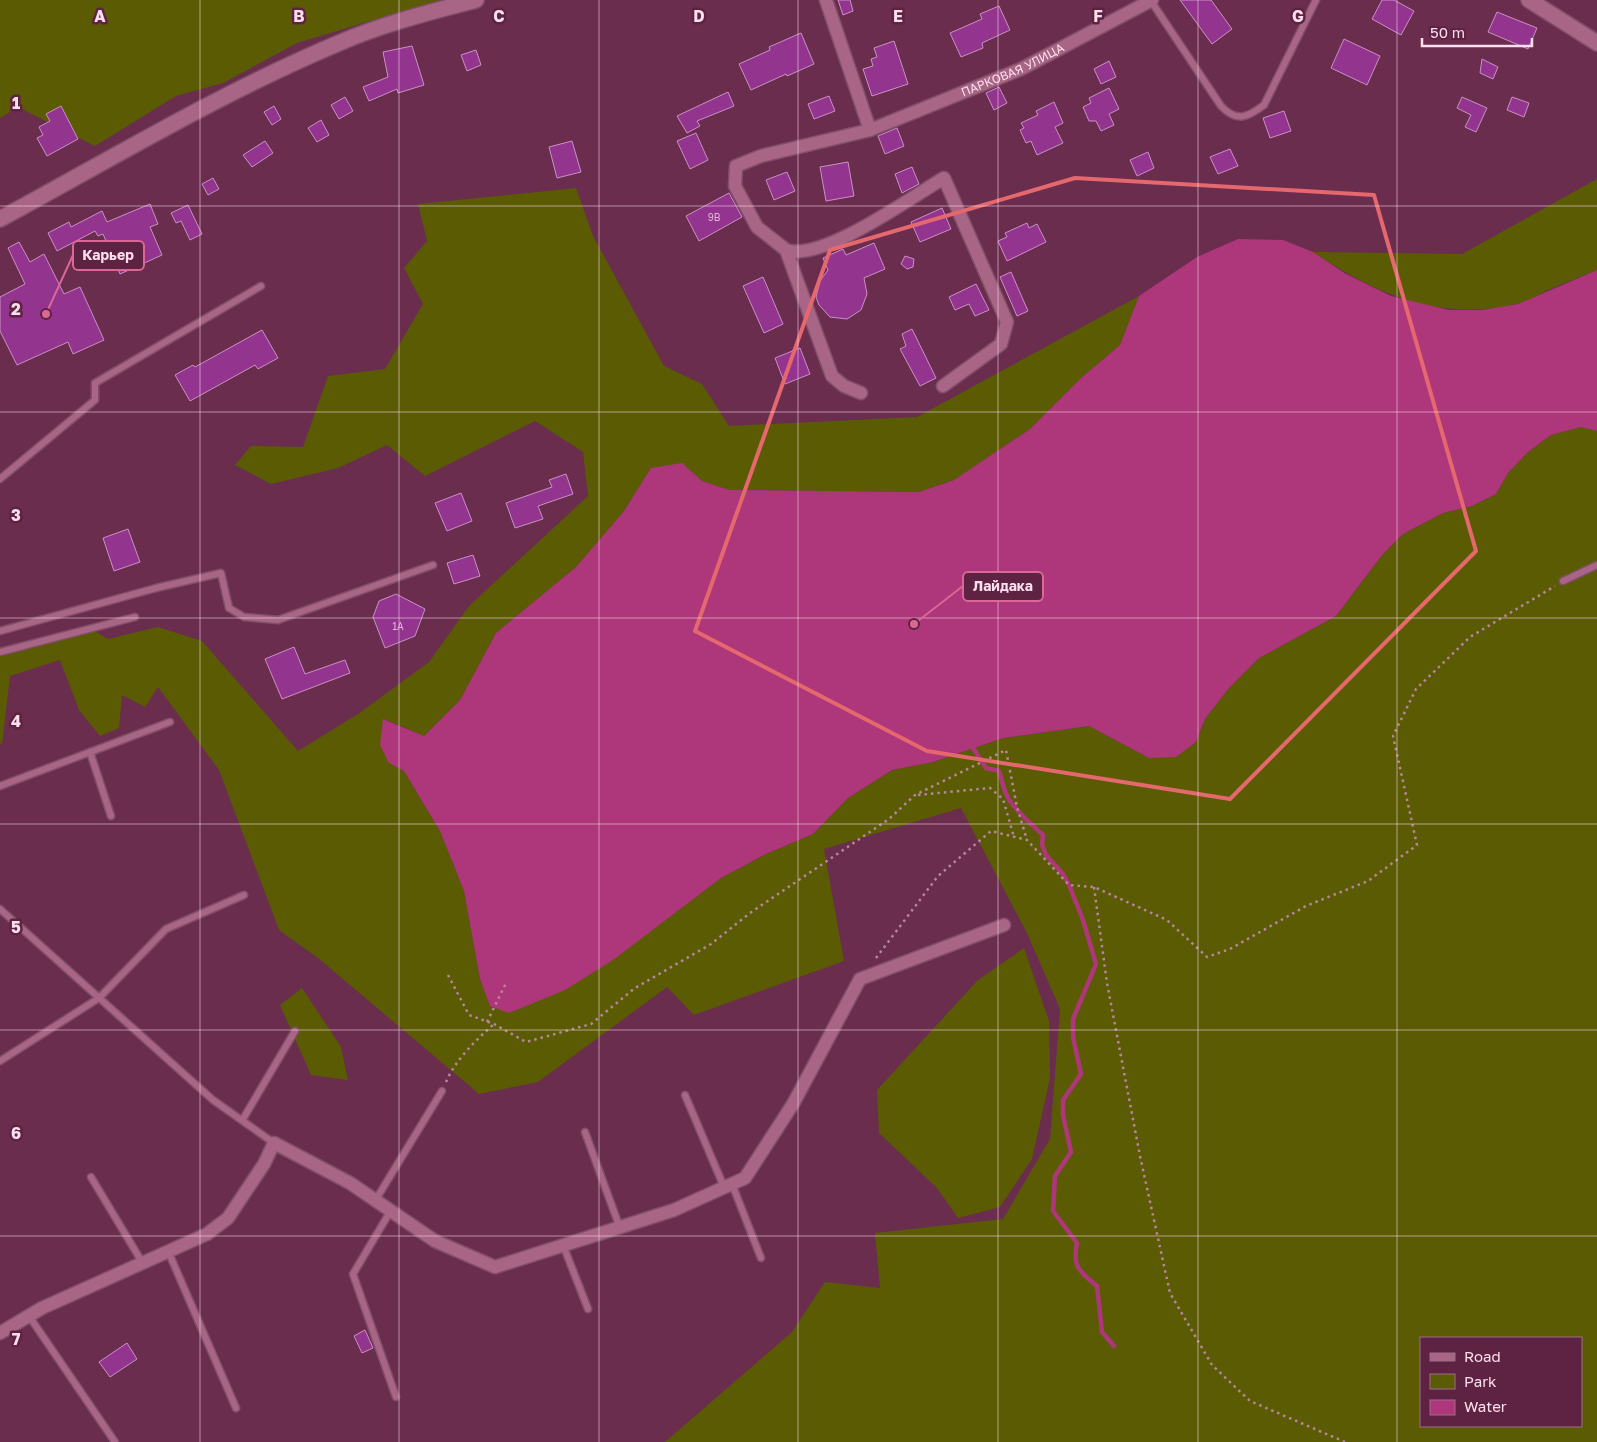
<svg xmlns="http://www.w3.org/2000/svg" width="1597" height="1442" font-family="'Golos Text',sans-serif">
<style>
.green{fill:#5b5b04;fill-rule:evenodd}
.water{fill:#ad377a}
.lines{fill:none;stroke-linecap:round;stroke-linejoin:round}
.stream{stroke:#ad377a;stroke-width:4.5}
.building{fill:#93348f;stroke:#c991c5}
.service-casing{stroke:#814f6a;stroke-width:9}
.minor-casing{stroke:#814f6a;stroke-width:15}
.tertiary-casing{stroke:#814f6a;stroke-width:18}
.secondary-casing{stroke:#814f6a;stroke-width:18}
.path{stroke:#b5879e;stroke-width:2.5;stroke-dasharray:2.5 4;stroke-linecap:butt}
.service{stroke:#a86586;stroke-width:6}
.minor{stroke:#a86586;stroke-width:12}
.tertiary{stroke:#a86586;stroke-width:15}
.secondary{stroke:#a86586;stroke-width:15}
.marked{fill:none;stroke:#e4686d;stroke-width:4;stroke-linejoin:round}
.grid{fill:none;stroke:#fddeec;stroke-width:1;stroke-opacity:0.55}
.labels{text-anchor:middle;stroke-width:5;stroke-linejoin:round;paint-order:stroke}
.number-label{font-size:10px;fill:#e2b4d5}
.street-label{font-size:12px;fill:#fddeec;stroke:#5e2243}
.grid-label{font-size:16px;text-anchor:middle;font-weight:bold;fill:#fddeec;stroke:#5e2243;stroke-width:5;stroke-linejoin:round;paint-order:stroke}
.leader{fill:none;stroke:#da6795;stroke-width:2}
.callout-dot{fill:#da6795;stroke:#5e2243;stroke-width:2}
.callout{fill:#5e2243;stroke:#da6795;stroke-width:2}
.callout-label{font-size:14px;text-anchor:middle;font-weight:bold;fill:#fddeec}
</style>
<rect width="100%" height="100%" fill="#6a2d4e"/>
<g class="green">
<path d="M0 0H440L297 43 223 83 176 96 95 146 18 107 0 118Z"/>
<path d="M1597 179V270C1580 277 1564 283 1548 290 1538 295 1527 302 1516 304 1439 322 1375 294 1313 252L1462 254Z"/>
<path d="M576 188 593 236 664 366 702 384 729 426 917 417 1139 296 1120 345 1081 378 1030 429 954 480 919 492 729 490 702 481 682 464 651 468 624 511 576 567 496 633 460 700 424 736 384 719 389 763 404 771 440 831 464 891 480 979 490 1005 673 914 721 878 766 854 813 834 848 798 892 770 933 762 1003 738 1089 726 1149 758 1196 742 1205 719 1229 688 1259 658 1336 616 1382 555 1403 534 1443 513 1472 506 1496 494 1508 473 1528 452 1551 435 1581 427 1597 431V1442H665L792 1332 825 1282 880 1288 875 1233 1003 1219 1050 1139 1060 1009 1027 933 961 808 824 849 844 961 694 1015 667 987 538 1082 479 1094 318 958 279 930 219 770 158 687 145 707 122 695 119 728 100 736 79 710 60 660 10 676 2 745 0 744V655L88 627 108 639 158 627 202 641 298 751 361 712 429 662 469 606 588 496 583 452 535 421 425 476 387 445 338 468 271 484 235 465 251 446 303 447 328 376 385 369 423 304 404 268 427 241 418 204ZM1421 1338H1581V1426H1421Z"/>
<path d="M1024 948 1049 1021 1050 1078 1032 1159 1000 1207 958 1218 937 1188 879 1133 877 1090 978 980Z"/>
<path d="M302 988 341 1047 348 1080 311 1075 280 1005Z"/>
</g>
<path class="water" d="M1238 239 1283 240 1313 252 1346 274 1391 296 1449 310H1482L1518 304 1597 270V431L1581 427 1551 435 1528 452 1508 473 1496 494 1472 506 1443 513 1403 534 1382 555 1336 616 1259 658 1229 688 1205 719 1196 742 1176 757 1149 758 1089 726 1003 738 933 762 892 770 848 798 813 834 766 854 721 878 613 960 565 990 509 1013 490 1006 480 979 464 891 440 831 404 771 389 763 380 745 383 719 424 736 460 700 496 633 576 567 624 511 651 468 682 463 702 481 729 490 919 492 954 480 1030 429 1081 378 1120 345 1139 296 1197 257Z"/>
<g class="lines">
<path class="stream" d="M973 748 986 768 999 771C1002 780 1004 793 1010 801 1019 814 1031 824 1043 835L1042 845 1046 855 1063 874 1069 885 1083 920 1096 964 1073 1019V1037L1081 1074 1063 1100V1115L1071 1152 1055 1176 1053 1211 1077 1243C1072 1267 1079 1271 1097 1286L1102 1332 1114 1346"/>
</g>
<g class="building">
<path d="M838 0H850L853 11 843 15Z"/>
<path d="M1180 0H1211L1232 29 1212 44Z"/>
<path d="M1382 0H1394L1414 11 1401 35 1372 19Z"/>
<path d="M999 6 1010 30 982 43 983 48 961 57 950 33 982 19 980 14Z"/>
<path d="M1497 12 1537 28 1528 49 1488 32Z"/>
<path d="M801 33 814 64 787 76 786 74 751 90 739 64 770 50 769 47Z"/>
<path d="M1344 39 1380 56 1367 85 1331 68Z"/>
<path d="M894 41 908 84 872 96 863 69 873 66 871 59 877 57 874 48Z"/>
<path d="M412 46 424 85 398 93 397 89 369 101 363 87 388 77 383 52Z"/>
<path d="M476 50 481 65 467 71 461 55Z"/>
<path d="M1482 59 1498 67 1493 79 1480 73Z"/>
<path d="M1109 61 1116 77 1101 84 1094 69Z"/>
<path d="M999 87 1007 103 994 110 986 93Z"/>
<path d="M1109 88 1119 109 1109 114 1114 125 1101 131 1096 121H1089L1083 107 1091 103 1089 98Z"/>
<path d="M728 92 734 106 697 121 700 126 687 133 677 116Z"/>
<path d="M829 96 835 111 814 119 808 104Z"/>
<path d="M345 97 353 111 339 119 331 105Z"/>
<path d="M1462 97 1487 108 1476 132 1465 127 1471 115 1457 108Z"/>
<path d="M1512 97 1529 103 1524 117 1507 110Z"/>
<path d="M1054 102 1063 123 1055 127 1063 143 1037 155 1031 141 1026 143 1020 130 1024 128 1021 123 1038 115 1036 111Z"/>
<path d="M61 106 78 139 47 156 37 138 43 135 39 127 50 121 46 114Z"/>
<path d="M274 106 281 119 272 125 264 112Z"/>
<path d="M1284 111 1291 131 1270 138 1263 118Z"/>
<path d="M321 120 329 135 317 142 308 128Z"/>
<path d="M897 128 904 146 885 154 878 136Z"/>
<path d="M696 133 708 160 690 169 677 141Z"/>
<path d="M265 141 273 153 252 167 243 155Z"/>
<path d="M572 141 581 172 557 178 549 147Z"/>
<path d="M1230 149 1238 166 1218 174 1210 157Z"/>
<path d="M1148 152 1154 168 1137 176 1130 160Z"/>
<path d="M848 162 854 196 826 201 820 167Z"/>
<path d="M912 167 919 184 902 193 895 174Z"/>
<path d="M787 172 795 191 774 200 766 180Z"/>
<path d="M213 178 219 189 208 195 202 184Z"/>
<path d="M729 193 742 217 699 241 686 216Z"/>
<path d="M150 204 158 224 150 227 162 255 120 274 103 234 98 236 95 231 57 251 48 233 69 222 71 227 102 211 107 222Z"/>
<path d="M188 205 202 234 190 240 181 221 176 223 171 213Z"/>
<path d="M942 208 951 229 920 242 911 222Z"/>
<path d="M1027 223 1029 228 1037 224 1046 242 1007 261 998 241 1007 237 1005 233Z"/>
<path d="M19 242 30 262 44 254 64 294 80 287 104 340 73 354 68 342 17 365 0 331V297L25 284 8 248Z"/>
<path d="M874 243 885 269 864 278 867 294 861 310 847 319 830 317 819 305 816 297 820 281 828 270 823 258 843 249 846 255Z"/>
<path d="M905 256 914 259 913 267 907 269 901 264Z"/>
<path d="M1011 272 1028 311 1017 316 1000 277Z"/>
<path d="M763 277 783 324 764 333 743 286Z"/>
<path d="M976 284 989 310 975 316 969 304 955 310 949 297Z"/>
<path d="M912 329 936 378 920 386 900 349 906 346 902 334Z"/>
<path d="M262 330 278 358 258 369 255 365 190 401 175 375 193 365 195 367Z"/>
<path d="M800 348 810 374 785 384 775 358Z"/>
<path d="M566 474 573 494 538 506 543 519 515 528 506 503 552 487 549 480Z"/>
<path d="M461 493 472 521 447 531 435 503Z"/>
<path d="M128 529 140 562 114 571 103 538Z"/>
<path d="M473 555 480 576 454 584 447 563Z"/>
<path d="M396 594 425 609 415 636 385 648 373 617 379 601Z"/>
<path d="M294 647 305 674 345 660 350 673 282 699 265 659Z"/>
<path d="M365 1330 373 1348 362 1353 354 1336Z"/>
<path d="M127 1343 137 1359 110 1377 99 1362Z"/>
</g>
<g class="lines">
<g class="service-casing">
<g id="service">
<path d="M1151 1 1221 106C1237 123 1248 117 1264 105L1316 0"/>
<path d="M0 479 95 400V383L261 286"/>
<path d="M1563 581 1597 565"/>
<path d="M0 631 156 588 221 573 229 608 244 617 278 620 433 565"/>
<path d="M0 652 135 617"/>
<path d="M90 752 111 816"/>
<path d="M0 786 170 722"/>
<path d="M0 909 213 1100 274 1143"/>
<path d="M0 1061 99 998 166 929 244 895"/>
<path d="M685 1095 724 1187"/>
<path d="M243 1119 295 1031"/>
<path d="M585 1132 620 1228"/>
<path d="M91 1177 142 1262"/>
<path d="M732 1184 761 1258"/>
<path d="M375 1201 442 1091"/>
<path d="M390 1212 353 1274 396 1397"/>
<path d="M563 1245 588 1309"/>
<path d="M168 1251 236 1408"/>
<path d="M29 1316 115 1442"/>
</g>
</g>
<g class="minor-casing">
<g id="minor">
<path id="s1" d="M826 0 870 130 1021 69 1152 0"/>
<path d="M786 250 757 227 735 186 736 166 761 156 870 130"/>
<path d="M861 393 844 386 832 376 786 250C822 262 910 198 944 178L1007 322 1001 344 943 386"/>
<path d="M0 1333 42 1308 207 1234 228 1218 264 1164 274 1143 350 1183 435 1241 495 1267 674 1210 745 1178 793 1104 860 979 1004 925"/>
</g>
</g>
<g class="tertiary-casing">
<path id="tertiary" d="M1529 0 1597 43"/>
</g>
<g class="secondary-casing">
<path id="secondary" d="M0 219C111 159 222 92 339 43 382 24 430 12 476 0"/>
</g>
<g class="path">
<path d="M918 795 990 788 1003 799 1014 837"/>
<path d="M1094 887 1107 983 1140 1156 1170 1293 1212 1365 1250 1401 1345 1442"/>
<path d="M876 958 938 876 991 831 1027 840 1069 885 1094 887 1167 920 1207 957 1230 949 1306 906 1368 881 1417 845 1393 736 1416 689 1470 637 1555 586"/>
<path d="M448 975 469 1015 494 1024 526 1042 591 1024 635 988 711 944 750 913 889 819 915 795 1006 750 1017 807 1027 840"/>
<path d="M487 1022 506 983"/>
<path d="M446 1082C456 1059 475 1041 494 1024"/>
</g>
<use href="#service" class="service"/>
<use href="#minor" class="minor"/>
<use href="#tertiary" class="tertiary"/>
<use href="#secondary" class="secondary"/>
</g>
<path class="marked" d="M1075 178 1374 195 1476 551 1230 799 927 751 695 631 830 250Z"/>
<path class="grid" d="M200 0V1442M399 0V1442M599 0V1442M798 0V1442M998 0V1442M1198 0V1442M1397 0V1442M0 206H1597M0 412H1597M0 618H1597M0 824H1597M0 1030H1597M0 1236H1597"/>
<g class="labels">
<g class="number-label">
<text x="714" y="221">9В</text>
<text x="398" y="630">1А</text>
</g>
<g class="street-label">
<text dy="4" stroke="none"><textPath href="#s1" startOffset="292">ПАРКОВАЯ УЛИЦА</textPath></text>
</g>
</g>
<g class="grid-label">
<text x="100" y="22">A</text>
<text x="299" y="22">B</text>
<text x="499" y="22">C</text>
<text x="699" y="22">D</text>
<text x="898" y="22">E</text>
<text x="1098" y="22">F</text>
<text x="1298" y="22">G</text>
<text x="16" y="109">1</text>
<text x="16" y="315">2</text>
<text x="16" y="521">3</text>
<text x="16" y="727">4</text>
<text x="16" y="933">5</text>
<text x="16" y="1139">6</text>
<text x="16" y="1345">7</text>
</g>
<path class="leader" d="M46 314L73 255M914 624L963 586"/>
<g class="callout-dot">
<circle cx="46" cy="314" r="5"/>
<circle cx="914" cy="624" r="5"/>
</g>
<g class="callout">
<rect x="73" y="241" width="71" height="29" rx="5"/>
<rect x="963" y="572" width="80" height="29" rx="5"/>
</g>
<g class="callout-label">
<text x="108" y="260">Карьер</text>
<text x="1003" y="591">Лайдака</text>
</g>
<rect x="1420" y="1337" width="162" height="90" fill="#5e2243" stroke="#9e6d87"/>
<rect x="1430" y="1353" width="25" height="8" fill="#a86586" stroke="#9e6d87"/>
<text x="1464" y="1362" font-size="15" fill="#fddeec">Road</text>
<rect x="1430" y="1374" width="25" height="15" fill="#5b5b04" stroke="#9e6d87"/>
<text x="1464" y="1387" font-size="15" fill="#fddeec">Park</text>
<rect x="1430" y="1400" width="25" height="15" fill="#ad377a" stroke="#9e6d87"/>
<text x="1464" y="1412" font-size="15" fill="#fddeec">Water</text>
<path d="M1422 38v8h110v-8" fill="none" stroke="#fddeec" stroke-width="2.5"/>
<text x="1430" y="38" font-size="15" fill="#fddeec" stroke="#5e2243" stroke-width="4" paint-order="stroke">50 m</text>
</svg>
